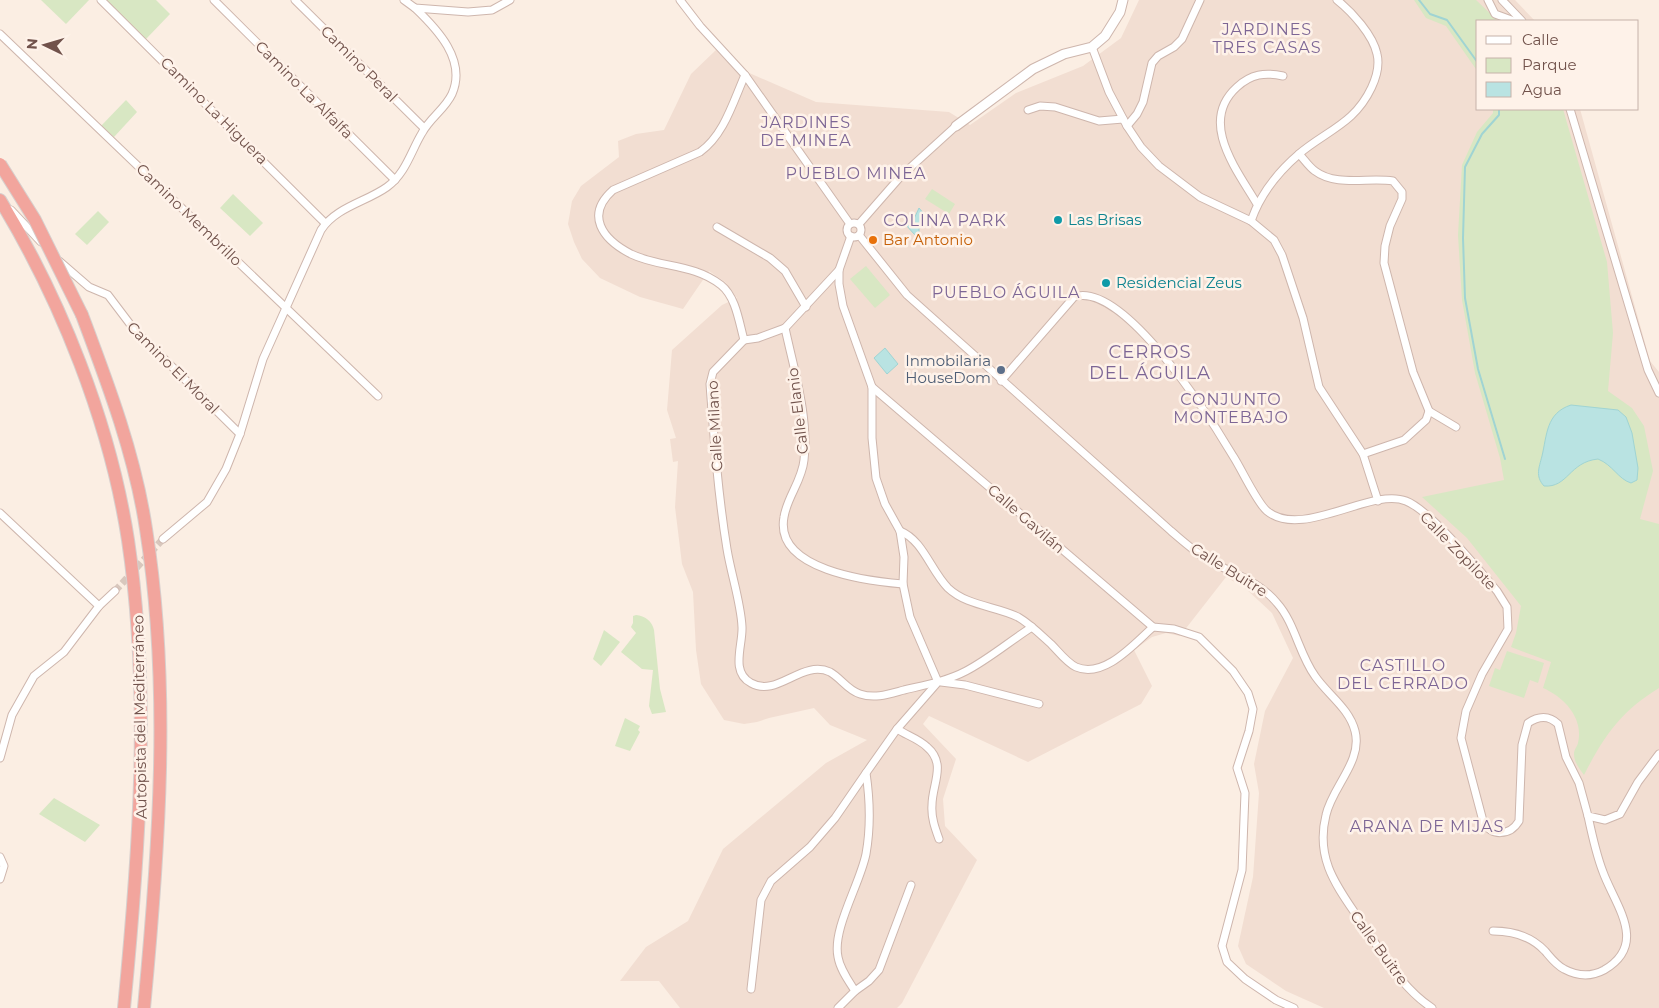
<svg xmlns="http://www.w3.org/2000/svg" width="1659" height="1008" font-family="Montserrat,sans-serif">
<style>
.residential{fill:#f2ded2}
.green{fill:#d8e7c3}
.water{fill:#b9e3e2;stroke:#a0d4d3}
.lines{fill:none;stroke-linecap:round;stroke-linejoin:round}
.stream{stroke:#a0d4d3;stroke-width:2}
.minor-tunnel{stroke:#d8c7bd;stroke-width:7;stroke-dasharray:7 3.5;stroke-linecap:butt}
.minor-casing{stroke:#ceb6ad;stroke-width:9}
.tertiary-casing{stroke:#ceb6ad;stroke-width:11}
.motorway-casing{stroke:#d7cfcd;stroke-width:14}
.minor{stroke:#fff;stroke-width:7}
.tertiary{stroke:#fff;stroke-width:9}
.motorway{stroke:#f2a59d;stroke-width:12}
.motorway-bridge-casing{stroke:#d7cfcd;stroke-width:14;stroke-linecap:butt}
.motorway-bridge{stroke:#f2a59d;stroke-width:12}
.culture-dot{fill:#0f9aa8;stroke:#fef2e9;stroke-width:2}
.food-dot{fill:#e8710a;stroke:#fef2e9;stroke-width:2}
.service-dot{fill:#5c6f8a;stroke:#fef2e9;stroke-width:2}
.labels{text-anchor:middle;stroke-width:5;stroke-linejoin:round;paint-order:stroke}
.street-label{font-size:15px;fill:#71524b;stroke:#fef2e9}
.culture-label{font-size:15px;fill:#0d838f;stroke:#fef2e9;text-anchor:start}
.food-label{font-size:15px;fill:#c56008;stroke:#fef2e9;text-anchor:start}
.service-label{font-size:15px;fill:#4e5e75;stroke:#fef2e9;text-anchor:end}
.neighbourhood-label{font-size:16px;letter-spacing:1px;fill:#7d6695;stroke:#fef2e9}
.quarter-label{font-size:18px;letter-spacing:1px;fill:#7d6695;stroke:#fef2e9}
</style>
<rect width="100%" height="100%" fill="#fbeee3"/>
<path class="residential" d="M1139 0H1515L1535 21H1478V109H1580L1650 361 1659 372V1008H1324L1286 991 1246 964 1238 946 1253 877 1259 793 1254 764 1265 711 1293 658 1272 613 1245 588 1226 577 1180 636 1166 633 1152 637 1134 650 1152 686 1141 704 1028 762 929 716 923 724 956 759 943 799 945 826 977 860 902 1003 897 1008H680L659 981H620L646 947 688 921 723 849 826 763 867 740 830 725 814 708 769 718 757 722 744 724 724 720 701 684 696 650 693 592 682 564 675 507 678 461 673 462 670 439 676 438 667 410 672 350 722 305 737 298 725 282 709 271 683 309 640 297 600 278 582 259 574 242 568 224 572 201 581 186 619 157 618 141 636 134 664 130 691 74 716 50 740 75 747 72 816 102 949 112 970 125 1016 93 1083 66 1121 38Z"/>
<g class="green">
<path d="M41 0H89L66 24Z"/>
<path d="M106 0H156L170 14 146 39Z"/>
<path d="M1414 0H1476L1498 21H1478V72L1446 26 1426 18Z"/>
<path d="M126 100 137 112 114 137 101 126Z"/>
<path d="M1493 109H1563L1607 262 1613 333 1608 391 1632 408 1644 426 1653 471 1640 519 1659 524V688C1621 711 1604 736 1584 775 1579 768 1574 762 1574 754 1574 749 1577 747 1578 743 1584 718 1564 697 1543 688L1551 662 1511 647 1516 633 1521 606 1467 538 1422 497 1504 480 1500 458 1475 373 1462 300 1458 235 1462 165 1477 132 1493 113Z"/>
<path d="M932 189 955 204 949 214 925 199Z"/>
<path d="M233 194 263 223 250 236 220 208Z"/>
<path d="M98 211 109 222 87 245 75 234Z"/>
<path d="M866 266 890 295 875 308 850 279Z"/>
<path d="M636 615C645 616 652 621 654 630L660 689 666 712 652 714 649 706 653 670 642 669 621 652 636 633 631 627 633 623V616Z"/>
<path d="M604 630 620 642 601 666 593 659Z"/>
<path d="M1507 651 1544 663 1538 683 1530 680 1524 698 1489 686 1495 668 1500 670Z"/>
<path d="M625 718 640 726 638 730 640 732 630 751 615 746Z"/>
<path d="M54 798 100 825 85 842 39 814Z"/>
</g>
<g class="water">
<path d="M919 208 930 221 925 225H919V232L915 235 905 224 909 219 913 221Z"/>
<path d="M885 348 898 364 887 374 874 358Z"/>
<path d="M1571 405 1618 410 1626 417 1632 433 1638 468 1637 480 1631 483C1618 479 1613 465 1598 459 1569 462 1568 488 1544 486 1535 476 1539 468 1542 456 1547 435 1546 413 1571 405Z"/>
</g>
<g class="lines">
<g class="stream">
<path d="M1419 0 1430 14 1447 20 1478 63"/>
<path d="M1499 109V115L1482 134 1465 167 1463 238 1465 298 1478 369 1505 459"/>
</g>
<path class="minor-tunnel" d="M115 591 163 539"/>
<g class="minor-casing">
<g id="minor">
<path d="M101 0 325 223"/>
<path d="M214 0 395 180"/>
<path d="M295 0 424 128"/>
<path d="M404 0 415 8 468 12 492 10 510 0"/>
<path d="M680 0 700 26 745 75 850 224"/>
<path d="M1488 0 1495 14 1514 21"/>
<path d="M1502 0 1522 21"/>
<path d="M0 34 378 396"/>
<path d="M1092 47 1109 92 1127 126 1141 147 1159 166 1200 197 1251 221 1274 240 1282 255 1303 318 1319 387 1363 454 1378 501"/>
<path d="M745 75C733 102 724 135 700 152L613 190C585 215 602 239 631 254 660 268 693 263 721 285 736 297 739 322 744 340L713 372 710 384C714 439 718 494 727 549 731 574 741 603 742 627 743 645 730 672 751 683 777 698 802 659 830 672 841 678 847 690 860 694 875 699 889 694 904 690 925 685 947 681 966 671 989 659 1010 641 1032 627"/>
<path d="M1570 109 1648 370 1659 393"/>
<path d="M1028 110 1040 106 1055 107 1099 121 1123 119"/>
<path d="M1127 126 1137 114 1143 102 1152 63 1158 56 1174 47 1182 39 1200 0"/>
<path d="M1299 154C1304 159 1309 167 1315 171 1336 187 1369 177 1393 181L1402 192V199L1390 226 1385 246 1384 263 1413 372 1429 411 1426 420 1404 440 1363 454"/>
<path d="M1257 204C1237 170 1198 122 1237 87 1251 74 1265 72 1283 76"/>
<path d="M11 210 41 242"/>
<path d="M1251 221C1260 195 1278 172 1299 154 1315 140 1336 130 1351 116 1366 102 1382 75 1377 54 1373 35 1352 12 1337 0"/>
<circle cx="854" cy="230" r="7"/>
<path d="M859 224 901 176 956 126"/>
<path d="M717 227 770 258 785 271 806 307"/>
<path d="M859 235 907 295 1171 531C1184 542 1196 553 1210 561 1234 574 1259 581 1277 603 1295 623 1299 654 1315 676 1328 695 1349 708 1355 731 1363 761 1332 787 1326 815 1314 863 1341 891 1365 928 1386 958 1401 987 1432 1008"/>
<path d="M59 261 89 287 108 295 133 328 240 434"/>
<path d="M785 328C794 370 809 417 804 460 802 481 787 497 784 517 774 570 868 581 903 584"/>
<path d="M744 340 758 338 785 328 839 270"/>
<path d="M1001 381 1074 297C1123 280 1211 419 1233 456 1241 468 1257 503 1267 511 1302 540 1371 487 1406 501 1430 510 1479 570 1497 591L1507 607 1508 629 1482 674 1466 711 1461 738 1483 821C1491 837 1510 836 1519 821L1522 745 1528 723C1538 716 1549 715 1558 724L1566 757 1579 783 1588 816 1605 820 1620 814 1638 782 1659 754"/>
<path d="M872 387 1153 627 1174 629 1199 637 1233 671 1248 693 1253 709 1249 731 1237 768 1245 793 1242 870 1222 946 1227 962 1245 979 1276 1000 1294 1008"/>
<path d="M1429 411 1456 427"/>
<path d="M0 513 99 606"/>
<path d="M900 531C923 540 931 571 948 588 967 606 996 606 1018 617 1030 624 1041 635 1051 644 1058 651 1067 663 1076 667 1104 679 1134 644 1153 627"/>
<path d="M163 539 207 502 226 469 240 434 263 359 321 230C336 207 366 202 387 187 406 173 411 151 422 133 430 118 445 109 452 94 467 60 437 29 415 8"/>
<path d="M941 682 965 685 1039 704"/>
<path d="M897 729C906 735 919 739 927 747 947 764 932 784 932 805 931 817 935 828 939 839"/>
<path d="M0 758 12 715 34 676 64 652 99 606 115 591"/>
<path d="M0 857 4 866 0 879"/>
<path d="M1493 931C1513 931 1531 936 1545 951 1551 958 1556 965 1564 969 1577 976 1591 977 1604 970 1649 944 1615 905 1603 872 1596 854 1592 835 1588 816"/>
<path d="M751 989 761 900 771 881 810 847 835 818 866 773"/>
<path d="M855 991 869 981 879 970 911 885"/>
<path d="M838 1008 855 991C848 980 840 969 838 957 832 929 860 884 866 854 871 826 870 800 866 773L897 729 938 682 910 617 903 584 904 557 900 531 885 504 876 478 872 438V387L843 306 839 284V270L851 236"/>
</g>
</g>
<g class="tertiary-casing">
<path id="tertiary" d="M956 126 1033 69 1064 54 1092 47 1105 36 1120 12 1123 0"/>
</g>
<g class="motorway-casing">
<g id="motorway">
<path d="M0 200C61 300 110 423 128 540 151 694 139 854 124 1008"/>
<path d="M82 315C108 384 135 455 146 529 171 687 159 850 144 1008"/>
</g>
</g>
<use href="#minor" class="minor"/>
<use href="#tertiary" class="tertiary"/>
<use href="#motorway" class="motorway"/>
<g class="motorway-bridge-casing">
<path id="motorway-bridge" d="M0 164 35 220 82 315"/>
</g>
<use href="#motorway-bridge" class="motorway-bridge"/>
</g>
<g class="culture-dot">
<circle cx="1058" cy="220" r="5"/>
<circle cx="1106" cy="283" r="5"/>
</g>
<circle class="food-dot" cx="873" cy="240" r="5"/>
<circle class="service-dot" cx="1001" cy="370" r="5"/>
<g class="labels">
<g class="street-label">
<text transform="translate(359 64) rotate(45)" y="5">Camino Peral</text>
<text transform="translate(304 90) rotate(45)" y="5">Camino La Alfalfa</text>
<text transform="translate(214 111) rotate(45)" y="5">Camino La Higuera</text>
<text transform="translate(189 215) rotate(44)" y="5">Camino Membrillo</text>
<text transform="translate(173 368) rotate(45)" y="5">Camino El Moral</text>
<text transform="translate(798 411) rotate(-97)" y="5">Calle Elanio</text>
<text transform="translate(715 426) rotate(-93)" y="5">Calle Milano</text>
<text transform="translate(1026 519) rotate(41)" y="5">Calle Gavilán</text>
<text transform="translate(1458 551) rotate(46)" y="5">Calle Zopilote</text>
<text transform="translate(1229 570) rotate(32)" y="5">Calle Buitre</text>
<text transform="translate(140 717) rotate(-91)" y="5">Autopista del Mediterráneo</text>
<text transform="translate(1379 948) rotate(54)" y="5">Calle Buitre</text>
</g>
<g class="culture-label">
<text x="1068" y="225">Las Brisas</text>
<text x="1116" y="288">Residencial Zeus</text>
</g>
<g class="food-label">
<text x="883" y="245">Bar Antonio</text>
</g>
<g class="service-label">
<text x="991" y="366">Inmobilaria<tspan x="991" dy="17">HouseDom</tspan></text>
</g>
<g class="neighbourhood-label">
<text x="1267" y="35">JARDINES<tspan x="1267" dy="18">TRES CASAS</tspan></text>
<text x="806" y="128">JARDINES<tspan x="806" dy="18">DE MINEA</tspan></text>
<text x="856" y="179">PUEBLO MINEA</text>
<text x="945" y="226">COLINA PARK</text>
<text x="1006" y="298">PUEBLO ÁGUILA</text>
<text x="1231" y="405">CONJUNTO<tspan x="1231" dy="18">MONTEBAJO</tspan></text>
<text x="1403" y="671">CASTILLO<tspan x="1403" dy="18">DEL CERRADO</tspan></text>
<text x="1427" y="832">ARANA DE MIJAS</text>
</g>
<g class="quarter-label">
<text x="1150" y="358">CERROS<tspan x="1150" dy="21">DEL ÁGUILA</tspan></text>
</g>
</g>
<rect x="1476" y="20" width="162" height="90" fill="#fef2e9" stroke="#c6b2aa"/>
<rect x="1486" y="36" width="25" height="8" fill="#ffffff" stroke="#c6b2aa"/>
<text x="1522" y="45" font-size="15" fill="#71524b">Calle</text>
<rect x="1486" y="58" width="25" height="15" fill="#d8e7c3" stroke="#c6b2aa"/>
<text x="1522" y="70" font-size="15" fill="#71524b">Parque</text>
<rect x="1486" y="82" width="25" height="15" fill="#b9e3e2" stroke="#c6b2aa"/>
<text x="1522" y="95" font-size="15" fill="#71524b">Agua</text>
<g transform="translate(45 45) rotate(275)" stroke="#fef2e9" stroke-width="4" paint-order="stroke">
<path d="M0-4L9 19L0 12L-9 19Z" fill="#71524b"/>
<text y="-8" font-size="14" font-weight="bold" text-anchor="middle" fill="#71524b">N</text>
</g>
</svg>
